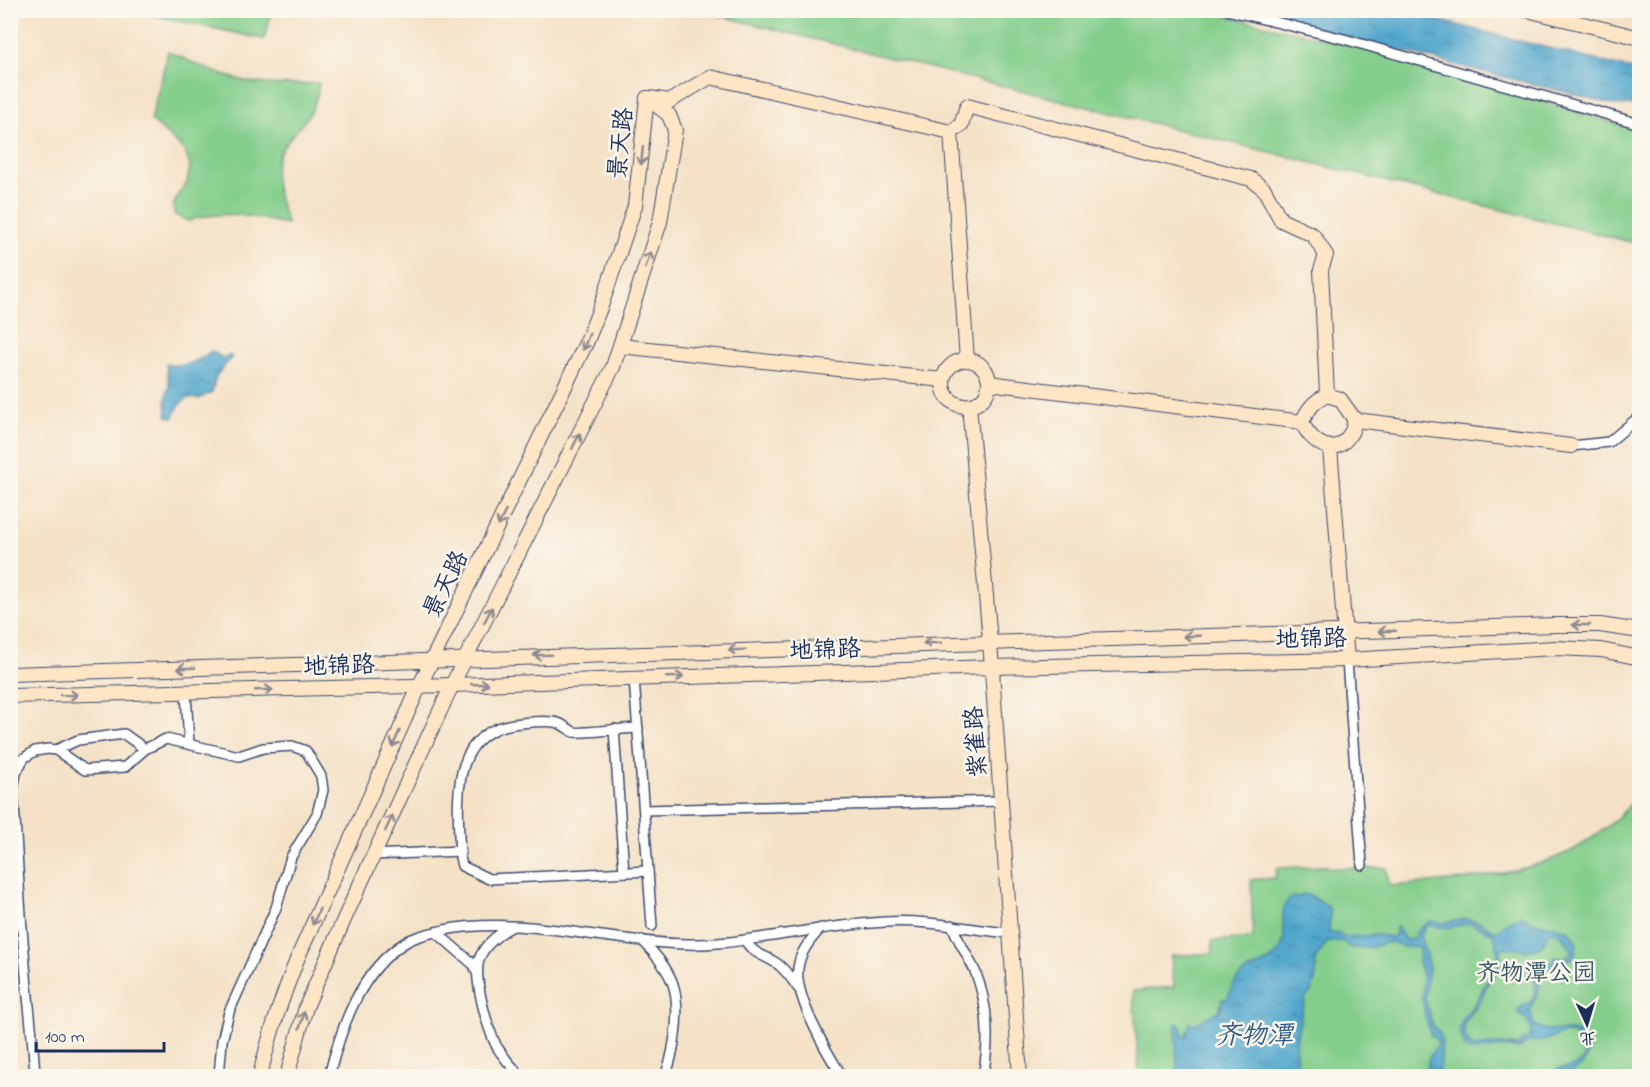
<svg xmlns="http://www.w3.org/2000/svg" width="1650" height="1087" font-family="'Indie Flower','LXGW WenKai TC',sans-serif">
<style>
.park{fill:#84ce8c;stroke:#507e75;stroke-width:1.5}
.water{fill:url(#water-ripples);stroke:#366a95;stroke-width:1.5;fill-rule:evenodd}
.lines{fill:none;stroke-linecap:round;stroke-linejoin:round}
.street-casing{stroke:#3c4a6e;stroke-width:12}
.secondary-casing{stroke:#3c4a6e;stroke-width:16}
.street{stroke:#fff;stroke-width:9}
.secondary{stroke:#fde5c5;stroke-width:14}
.oneway{stroke:#8c8a92}
.labels{text-anchor:middle;stroke-width:5;stroke-linejoin:round;paint-order:stroke}
.street-label{font-size:24px;fill:#1b2f5e;stroke:#fbf7ec}
.park-label{font-size:24px;fill:#35576a;stroke:#fbf7ec}
.water-label{font-size:26px;font-style:italic;fill:#2e5984;stroke:#fbf7ec}
</style>
<defs>
<pattern id="water-ripples" width="26" height="14" patternUnits="userSpaceOnUse" patternTransform="scale(1.5)"><rect width="26" height="14" fill="#50a6cc"/><path d="M2 4q2-2 4 0t4 0M15 11q2-2 4 0t4 0" fill="none" stroke="#4288a9"/></pattern>
</defs>
<rect width="100%" height="100%" fill="#fbf7ec"/>
<filter id="ink" filterUnits="userSpaceOnUse"><feTurbulence type="fractalNoise" baseFrequency=".0167" numOctaves="2"/><feDisplacementMap in="SourceGraphic" scale="12" xChannelSelector="R" yChannelSelector="G"/><feConvolveMatrix kernelMatrix="1 2 1 2 8 2 1 2 1" color-interpolation-filters="sRGB"/></filter>
<filter id="wash" filterUnits="userSpaceOnUse"><feTurbulence type="fractalNoise" baseFrequency=".008" numOctaves="4" result="noise"/><feDisplacementMap in="SourceGraphic" scale="24" xChannelSelector="R" yChannelSelector="G"/><feGaussianBlur stdDeviation="1.35" result="paint"/><feColorMatrix in="noise" values="0 0 0 0 0 0 0 0 0 0 0 0 0 0 0 0 0 1.4 0 .05"/><feComposite in="paint" operator="in"/></filter>
<g filter="url(#wash)">
<rect width="100%" height="100%" fill="#f4e1c6"/>
<g class="park">
<path d="M133 11 272 10V11L264 39Z"/>
<path d="M701 11H1205L1377 51 1627 127 1639 134V187L1636 191 1640 216 1639 244Z"/>
<path d="M168 51C193 63 222 77 250 82 273 86 296 84 319 83 318 94 315 105 309 114 297 133 278 145 275 169 273 187 282 207 287 224 253 217 222 208 188 221L175 215 173 206 178 195 187 183 190 166 185 151 151 120Z"/>
<path d="M1639 789V1076H1139L1133 991 1174 987 1171 956 1213 953 1212 941 1253 938 1251 880 1275 878 1277 868 1326 866 1332 868H1387L1389 886C1449 882 1513 878 1569 852 1582 846 1595 836 1607 827 1620 816 1632 805 1639 789Z"/>
</g>
<g class="water">
<path d="M1240 11H1403L1634 70 1639 73V104L1620 106Z"/>
<path d="M211 351 223 358 230 355 232 357 216 376 212 392 199 399 188 398 180 404 173 418 167 416 166 399 169 385 166 364C183 368 198 362 211 351Z"/>
<path d="M1302 894 1311 896 1328 906 1330 914 1329 933 1341 934 1344 937 1379 935 1391 937 1397 934 1395 930 1397 927 1405 940 1415 939V933L1429 921 1444 923 1466 919 1480 922 1495 931C1505 925 1510 919 1522 916 1525 917 1527 919 1530 921 1541 926 1556 924 1567 930 1582 938 1579 965 1560 961L1540 974 1539 991 1530 1010C1531 1013 1532 1021 1534 1024 1543 1035 1567 1027 1580 1033L1589 1047C1586 1075 1566 1073 1544 1076 1556 1065 1571 1072 1583 1060 1585 1053 1584 1047 1580 1041 1572 1026 1558 1036 1546 1040 1533 1043 1531 1037 1520 1049L1501 1047 1472 1051 1466 1049C1455 1027 1460 1020 1475 1004 1477 1001 1497 961 1498 957 1499 950 1495 942 1494 934L1470 923 1448 928 1428 925 1420 935 1429 968 1425 997 1433 1026 1440 1034 1442 1040 1441 1064 1437 1076H1431C1423 1057 1431 1058 1438 1044L1437 1040 1431 1036 1426 1019 1422 998 1423 978 1419 964V946L1403 947 1390 942 1372 947 1351 948 1342 941 1327 942 1315 960C1317 970 1316 982 1311 992 1307 998 1308 992 1305 1000 1300 1021 1289 1055 1302 1076H1167L1169 1075 1174 1076 1177 1074 1176 1023 1180 1025 1183 1034 1186 1037 1190 1023 1195 1024 1220 1010 1222 999 1227 1000C1230 992 1232 984 1239 977 1252 965 1271 966 1281 948 1290 931 1274 909 1292 897H1301ZM1554 931C1562 934 1569 943 1571 951L1568 957 1561 959 1556 957C1550 966 1541 964 1535 975 1534 983 1537 997 1529 1003 1524 1007 1521 1005 1517 1011 1524 1021 1535 1022 1530 1037L1521 1041 1519 1046 1499 1044 1472 1047 1465 1037 1464 1023 1481 1001 1486 986 1497 971 1501 959V948C1519 945 1522 957 1542 946 1545 940 1547 931 1554 931Z"/>
</g>
</g>
<g filter="url(#ink)">
<g class="lines">
<g class="street-casing">
<g id="street">
<path d="M1227 10 1344 39 1640 124"/>
<path d="M1571 446 1609 442 1640 416"/>
<path d="M1347 660 1362 865"/>
<path d="M634 678 652 926"/>
<path d="M186 692 189 744"/>
<path d="M638 728C628 728 579 734 574 732 569 730 564 725 558 723 547 720 533 722 522 723 447 728 458 803 460 857L462 866 489 879 648 871"/>
<path d="M614 729 624 872"/>
<path d="M56 750 85 770 125 767 145 749"/>
<path d="M644 810 1002 801"/>
<path d="M374 855 460 851"/>
<path d="M952 925C958 941 968 956 975 971 989 1006 990 1040 983 1076"/>
<path d="M511 927C498 934 483 946 479 960 473 979 488 1030 497 1047 504 1058 512 1067 521 1076"/>
<path d="M821 928C810 940 800 952 798 968 794 996 827 1053 842 1076"/>
<path d="M436 932 474 965 477 973"/>
<path d="M642 940C674 974 681 990 675 1036 673 1050 671 1063 665 1076"/>
<path d="M745 940C753 955 766 955 779 965 787 972 792 979 798 988"/>
<path d="M35 1076C33 1035 27 994 24 952 19 898 17 844 13 790L16 773 24 758 35 751 48 749 56 750 78 740 124 734 145 749 166 739 239 756 263 748 292 746 306 751 321 776 323 790 317 814 291 857 276 908 229 1012 222 1041 219 1076"/>
<path d="M329 1076C341 1028 360 970 406 942 417 935 431 933 444 930 525 915 607 943 687 944 716 945 744 940 773 936 810 930 847 924 885 922 928 919 969 930 1011 933"/>
</g>
</g>
<g class="secondary-casing">
<g id="secondary">
<path d="M1527 10 1640 38"/>
<path d="M649 98 670 101 710 77 951 132 961 125 967 106 1251 179 1264 189 1281 220 1313 235 1326 255 1321 270 1327 395"/>
<path d="M951 132 967 360"/>
<path d="M620 346 943 380"/>
<circle cx="966" cy="383" r="23"/>
<path d="M989 383 1302 422"/>
<path d="M1327 395 1340 399 1355 420C1353 425 1353 431 1350 434 1335 460 1310 442 1302 422 1308 409 1314 401 1327 395Z"/>
<path d="M969 405 990 641 1020 1076"/>
<path d="M1355 420 1571 446"/>
<path d="M1330 447 1347 660"/>
<path d="M10 674 1556 625H1600L1640 631"/>
<path d="M10 696 452 685 992 667 1347 660 1555 648 1601 650 1640 658"/>
<path d="M260 1076C269 1035 282 997 298 957L420 685 587 341 602 303 635 206 647 98"/>
<path d="M287 1076 306 1007 346 915 452 685 613 367 660 222 675 130 669 115 647 98"/>
</g>
</g>
<use href="#street" class="street"/>
<use href="#secondary" class="secondary"/>
</g>
<defs><path id="oneway-shaft" d="M-6 0H5M1.5-3L5.5 0L1.5 3" fill="none" stroke-width="1.6" stroke-linecap="round" stroke-linejoin="round" transform="scale(1.5)"/></defs>
<g class="oneway">
<use href="#oneway-shaft" transform="translate(642 156) rotate(96)"/>
<use href="#oneway-shaft" transform="translate(648 260) rotate(-72)"/>
<use href="#oneway-shaft" transform="translate(586 342) rotate(113)"/>
<use href="#oneway-shaft" transform="translate(576 441) rotate(-63)"/>
<use href="#oneway-shaft" transform="translate(502 518) rotate(116)"/>
<use href="#oneway-shaft" transform="translate(488 615) rotate(-63)"/>
<use href="#oneway-shaft" transform="translate(1581 625) rotate(-180)"/>
<use href="#oneway-shaft" transform="translate(1387 631) rotate(178)"/>
<use href="#oneway-shaft" transform="translate(1192 636) rotate(178)"/>
<use href="#oneway-shaft" transform="translate(932 643) rotate(178)"/>
<use href="#oneway-shaft" transform="translate(737 650) rotate(178)"/>
<use href="#oneway-shaft" transform="translate(542 655) rotate(178)"/>
<use href="#oneway-shaft" transform="translate(186 668) rotate(178)"/>
<use href="#oneway-shaft" transform="translate(675 677) rotate(-2)"/>
<use href="#oneway-shaft" transform="translate(480 684) rotate(-2)"/>
<use href="#oneway-shaft" transform="translate(264 690) rotate(-2)"/>
<use href="#oneway-shaft" transform="translate(69 695) rotate(-1)"/>
<use href="#oneway-shaft" transform="translate(396 739) rotate(114)"/>
<use href="#oneway-shaft" transform="translate(389 823) rotate(-65)"/>
<use href="#oneway-shaft" transform="translate(316 917) rotate(114)"/>
<use href="#oneway-shaft" transform="translate(302 1020) rotate(-73)"/>
</g>
</g>
<g class="labels">
<g class="street-label">
<text transform="translate(620 143) rotate(-84)" y="8">景天路</text>
<text transform="translate(445 584) rotate(-64)" y="8">景天路</text>
<text transform="translate(1311 638) rotate(-1)" y="8">地锦路</text>
<text transform="translate(825 649) rotate(-2)" y="8">地锦路</text>
<text transform="translate(339 665) rotate(-2)" y="8">地锦路</text>
<text transform="translate(975 742) rotate(-94)" y="8">紫雀路</text>
</g>
<g class="park-label">
<text x="1536" y="980">齐物潭公园</text>
</g>
<g class="water-label">
<text x="1254" y="1043">齐物潭</text>
</g>
</g>
<rect width="1650" height="1087" fill="none" stroke="#fbf7ec" stroke-width="36"/>
<g transform="translate(1587 1024) rotate(176)" stroke="#fbf7ec" stroke-width="4.5" paint-order="stroke">
<path d="M0-4.5L10 22L0 15L-10 22Z" fill="#1b2f5e"/>
<text y="-9" font-size="16" font-weight="bold" text-anchor="middle" fill="#1b2f5e">北</text>
</g>
<path d="M36 1042v9h128v-9" fill="none" stroke="#1b2f5e" stroke-width="3"/>
<text x="45" y="1042" font-size="18" fill="#1b2f5e" stroke="#fbf7ec" stroke-width="4.5" paint-order="stroke">100 m</text>
</svg>
